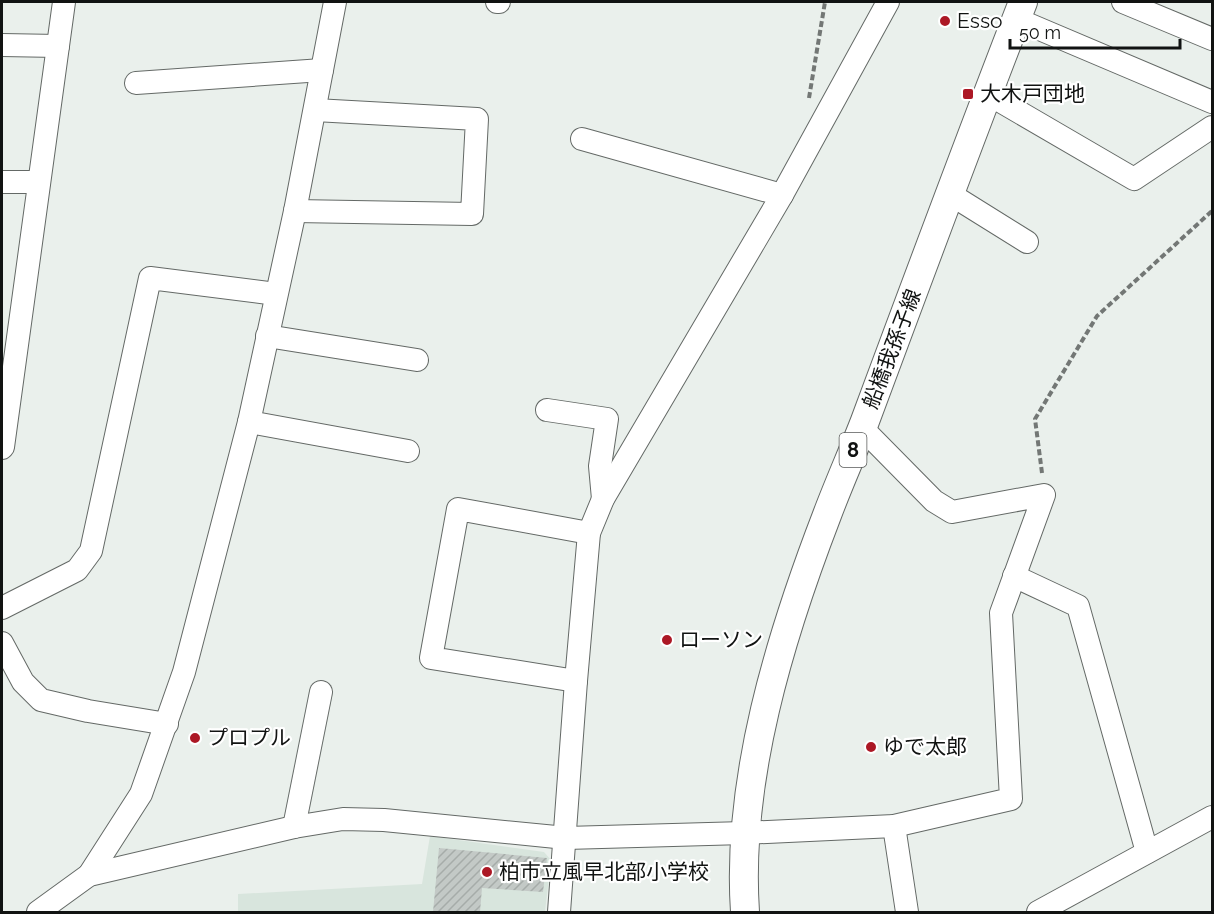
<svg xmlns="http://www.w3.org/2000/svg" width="1214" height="914" font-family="Raleway,'Noto Sans JP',sans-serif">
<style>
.built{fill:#d8e5dd}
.building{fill:url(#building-hatch)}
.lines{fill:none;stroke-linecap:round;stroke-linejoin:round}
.minor-casing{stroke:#646966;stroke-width:24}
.major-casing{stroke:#646966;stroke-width:30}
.path{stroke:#737775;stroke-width:4;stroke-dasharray:6 3;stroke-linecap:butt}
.minor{stroke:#fff;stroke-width:22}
.major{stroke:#fff;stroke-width:28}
.poi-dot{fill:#ac1825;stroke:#fff;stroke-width:2}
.labels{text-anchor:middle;stroke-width:4.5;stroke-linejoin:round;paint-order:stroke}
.shield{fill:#fff;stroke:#585a59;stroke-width:1.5}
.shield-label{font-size:20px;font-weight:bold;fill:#111312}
.poi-label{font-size:21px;fill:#111312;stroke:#fff;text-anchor:start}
.street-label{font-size:21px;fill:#111312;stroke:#fff}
</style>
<defs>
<pattern id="building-hatch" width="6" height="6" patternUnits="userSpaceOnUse" patternTransform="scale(1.5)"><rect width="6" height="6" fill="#c3c9c6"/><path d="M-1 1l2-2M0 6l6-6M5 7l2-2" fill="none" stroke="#a6aca9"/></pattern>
</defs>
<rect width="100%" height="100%" fill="#eaf0ec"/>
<path class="built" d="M430 836 544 852 551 860 545 912H238V894L422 884Z"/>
<path class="building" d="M439 848 547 858 543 892 482 888 480 912H433Z"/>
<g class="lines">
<g class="minor-casing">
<g id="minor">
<path d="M497 2H499"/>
<path d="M1123 2 1212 39"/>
<path d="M1016 19 1212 102"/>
<path d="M2 45 58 46"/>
<path d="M136 83 322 70"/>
<path d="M988 94 1134 179 1212 127"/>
<path d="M582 139 782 195"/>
<path d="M2 182H39"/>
<path d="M950 194 1027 242"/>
<path d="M295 211 472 214 477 119 315 110"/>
<path d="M267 336 417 360"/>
<path d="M547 410 607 419 600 466 603 499"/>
<path d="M249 422 408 451"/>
<path d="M2 448 3 447 64 2"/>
<path d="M1014 576 1078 606 1147 852"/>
<path d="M2 608 77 570 91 551 150 278 276 294"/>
<path d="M2 643 23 682 41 700 88 711 167 724"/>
<path d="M576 681 431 658 458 509 589 533"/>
<path d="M894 826 907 912"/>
<path d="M294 827 321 692"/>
<path d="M89 875 141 794 184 672 249 422 295 211 335 2"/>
<path d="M38 912 89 875 294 827 343 819 384 820 566 838 744 833 894 826 1011 799 1001 613 1044 495 952 512 934 501 862 428"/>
<path d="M559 912 576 681 589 533 603 499 782 195 888 2"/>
<path d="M1038 912 1212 817"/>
</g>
</g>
<g class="major-casing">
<path id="major" d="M745 912C736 780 780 637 827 515 839 483 853 452 865 421 917 281 969 141 1023 2"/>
</g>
<g class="path">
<path d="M809 98 825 2"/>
<path d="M1042 473 1035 419 1097 316 1212 211"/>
</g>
<use href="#minor" class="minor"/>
<use href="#major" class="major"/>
</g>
<g class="poi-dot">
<circle cx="945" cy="21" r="6"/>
<rect x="962" y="88" width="12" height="12" rx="3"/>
<circle cx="667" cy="640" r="6"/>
<circle cx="195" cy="738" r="6"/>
<circle cx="871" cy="747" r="6"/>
<circle cx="487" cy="872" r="6"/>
</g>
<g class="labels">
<rect class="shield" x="839.5" y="433" width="27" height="34" rx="4.5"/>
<g class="shield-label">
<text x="853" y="457">8</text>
</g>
<g class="poi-label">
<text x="957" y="28">Esso</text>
<text x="980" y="101">大木戸団地</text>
<text x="679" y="647">ローソン</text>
<text x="207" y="745">プロプル</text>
<text x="883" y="754">ゆで太郎</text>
<text x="499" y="879">柏市立風早北部小学校</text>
</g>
<g class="street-label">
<text transform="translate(892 349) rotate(-69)" y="7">船橋我孫子線</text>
</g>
</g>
<rect width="1214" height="914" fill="none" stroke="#111312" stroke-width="6"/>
<path d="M1010 39v9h170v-9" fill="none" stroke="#111312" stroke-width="3"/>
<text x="1019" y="39" font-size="18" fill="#111312" stroke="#ffffff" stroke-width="4.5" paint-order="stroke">50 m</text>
</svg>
